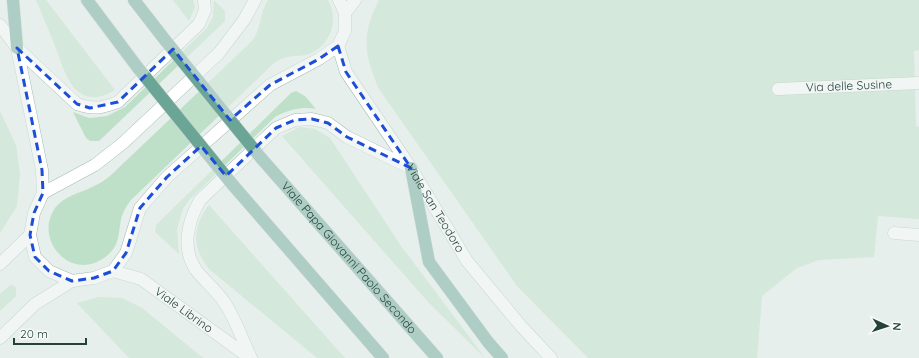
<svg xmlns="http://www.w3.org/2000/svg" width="919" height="358" font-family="Quicksand,sans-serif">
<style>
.green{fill:#bfe0c8}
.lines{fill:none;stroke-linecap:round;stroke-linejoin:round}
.minor-casing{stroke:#a8b8b2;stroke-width:13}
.secondary-casing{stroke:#a4bbb3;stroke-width:13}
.primary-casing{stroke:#c2cac8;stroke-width:13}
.minor{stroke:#fff;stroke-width:12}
.secondary{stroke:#fff;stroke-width:12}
.primary{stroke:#6aa596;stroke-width:12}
.primary-bridge-casing{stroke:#c2cac8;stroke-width:13;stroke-linecap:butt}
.primary-bridge{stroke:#6aa596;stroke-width:12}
.marked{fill:none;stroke:#1d4ed8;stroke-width:3;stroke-dasharray:8 5;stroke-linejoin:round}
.labels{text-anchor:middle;stroke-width:3;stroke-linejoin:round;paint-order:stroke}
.street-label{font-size:12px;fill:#24423a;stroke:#f7fbf9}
</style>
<rect width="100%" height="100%" fill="#e6efeb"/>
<g class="green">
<path d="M36 0H46L115 90C75 113 66 75 55 46 49 30 42 15 36 0Z"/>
<path d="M173 0H193L195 7 189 21Z"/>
<path d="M214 0 225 11V21L99 141H90L86 138 73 112 89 118 99 117 107 116 125 107 207 28 213 17Z"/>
<path d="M268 0H328C339 19 331 46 309 54 295 58 289 53 274 63L131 200C127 205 124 210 122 216 118 229 121 242 110 253 75 287 32 241 55 208 64 196 80 193 92 187 99 184 105 180 110 176L251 42C262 30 259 13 268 0Z"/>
<path d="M379 0H919V50L914 51 916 126 919 127V219L878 216 874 257 819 260 797 268 762 296 757 358H588L517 286 379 89C364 54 361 35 379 0Z"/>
<path d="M296 91 305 96 316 109C301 106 288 110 275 117L189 200 183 209 177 229 179 254 155 232 156 225 291 93Z"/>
<path d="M0 111 16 145 20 174 17 206 0 233Z"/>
<path d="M300 127 315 129 330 138 401 246 485 358 429 303 282 136Z"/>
<path d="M209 205 345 358H317L209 269C192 248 192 227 209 205Z"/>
<path d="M12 285 16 288V296L0 311V294L9 286Z"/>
<path d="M99 297 122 298 142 308 203 358H129L77 303Z"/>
</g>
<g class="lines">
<g class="minor-casing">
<g id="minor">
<path id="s1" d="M778 89 919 83"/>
<path d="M894 233 919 235"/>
</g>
</g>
<g class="secondary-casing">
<g id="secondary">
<path d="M345 13 355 0"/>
<path d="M0 25 17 48 77 104C95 110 102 108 118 102L199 24 205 10 204 0"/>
<path id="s2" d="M338 46 346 72 411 168 467 261 521 326 551 358"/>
<path d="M17 48 42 170 43 193 34 213 30 235 35 257 49 271 72 281 94 278 113 271 126 253 140 208 167 177 270 85 319 59 338 46 345 31V13L339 0"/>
<path d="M43 193 95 165 123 143 219 53 244 20 255 0"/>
<path d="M0 264 30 235"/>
<path id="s3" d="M113 271 141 279 250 358"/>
<path d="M0 338 35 304 72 281"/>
<path d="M251 358C243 341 236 321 226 305 219 292 205 282 196 270 181 248 188 221 200 200L276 128 295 120 312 119 328 123 347 137 411 168"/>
</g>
</g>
<g class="primary-casing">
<g id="primary">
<path d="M13 0 17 48"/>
<path d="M87 0 138 68"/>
<path d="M134 0 165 40"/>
<path id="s4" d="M261 158 437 358"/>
<path d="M411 168 429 262 488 342 502 358"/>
<path d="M232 184 383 358"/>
</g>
</g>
<use href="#minor" class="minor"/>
<use href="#secondary" class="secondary"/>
<use href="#primary" class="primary"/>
<g class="primary-bridge-casing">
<g id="primary-bridge">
<path d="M165 40 261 158"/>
<path d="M138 68 232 184"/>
</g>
</g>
<use href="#primary-bridge" class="primary-bridge"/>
</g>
<path d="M0 0H919V358H0ZM338 46 346 72 411 168 347 137 328 123 312 119 295 120 276 128 226 176 201 146 167 177 140 208 126 253 113 271 94 278 72 281 49 271 35 257 30 235 34 213 43 193 42 170 17 48 77 104 90 108 118 102 173 49 230 120 270 85 319 59Z" fill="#e6efeb" fill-opacity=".55" fill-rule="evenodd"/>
<path class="marked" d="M338 46 346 72 411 168 347 137 328 123 312 119 295 120 276 128 226 176 201 146 167 177 140 208 126 253 113 271 94 278 72 281 49 271 35 257 30 235 34 213 43 193 42 170 17 48 77 104 90 108 118 102 173 49 230 120 270 85 319 59Z"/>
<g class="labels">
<g class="street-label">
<text dy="4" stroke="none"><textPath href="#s1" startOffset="71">Via delle Susine</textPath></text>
<text dy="4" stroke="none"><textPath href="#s2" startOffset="190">Viale San Teodoro</textPath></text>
<text dy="4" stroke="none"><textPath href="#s4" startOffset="133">Viale Papa Giovanni Paolo Secondo</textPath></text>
<text dy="4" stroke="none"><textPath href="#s3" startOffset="82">Viale Librino</textPath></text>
</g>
</g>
<g transform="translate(887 326) rotate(93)" stroke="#f7fbf9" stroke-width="3" paint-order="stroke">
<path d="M0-3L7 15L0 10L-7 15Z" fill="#24423a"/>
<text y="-6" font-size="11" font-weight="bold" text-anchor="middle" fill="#24423a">N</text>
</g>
<path d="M14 338v6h72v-6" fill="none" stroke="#24423a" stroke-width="2"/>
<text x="20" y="338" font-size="12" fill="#24423a" stroke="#f7fbf9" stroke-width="3" paint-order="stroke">20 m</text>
</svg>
